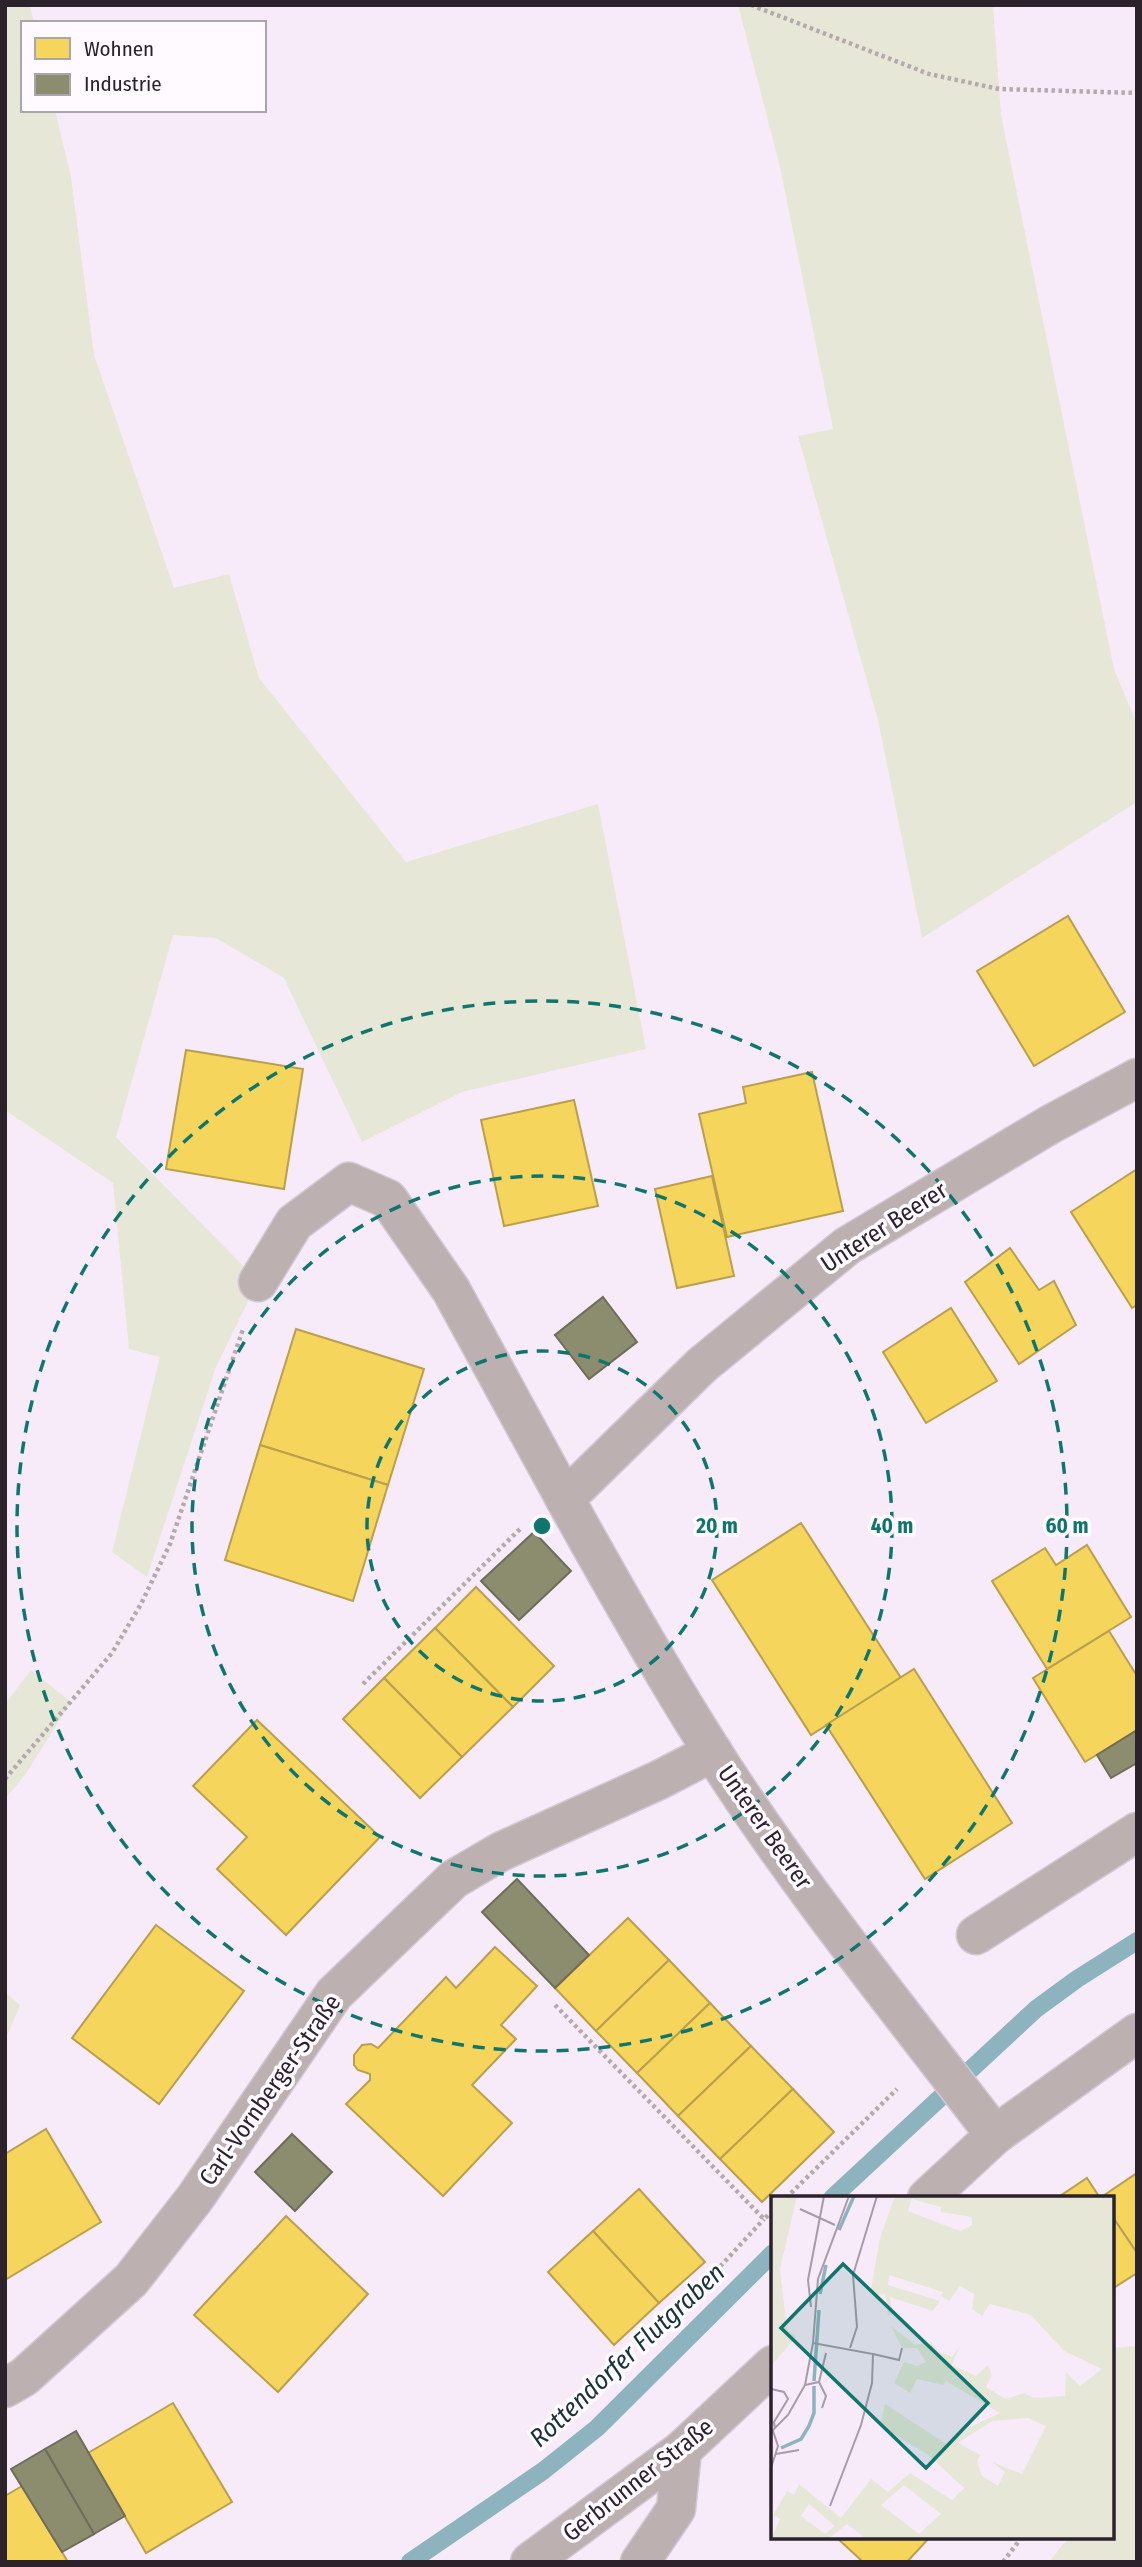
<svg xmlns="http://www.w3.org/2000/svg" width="1142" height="2567" font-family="'Fira Sans Condensed',sans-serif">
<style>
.green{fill:#e6e7d7}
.homes{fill:#f6d55c;stroke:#b99f4e;stroke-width:2}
.industry{fill:#8c8c6e;stroke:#6f6c5a;stroke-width:2}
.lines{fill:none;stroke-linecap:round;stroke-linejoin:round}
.stream{stroke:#8db3bf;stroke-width:18}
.minor-casing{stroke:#d2c8d3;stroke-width:41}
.path{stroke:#b4aaab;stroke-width:4.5;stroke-dasharray:3.5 3.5;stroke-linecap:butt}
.minor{stroke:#bcb0b0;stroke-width:38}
.ring{fill:none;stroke:#0f766e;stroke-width:3.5;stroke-dasharray:12 9}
.labels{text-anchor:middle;stroke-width:7;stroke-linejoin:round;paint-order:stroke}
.street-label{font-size:24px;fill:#2b222c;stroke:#fefaff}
.water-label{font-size:26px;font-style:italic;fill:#153339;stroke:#fefaff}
.inset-river{fill:none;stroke:#8db3bf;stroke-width:3.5}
.inset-road{fill:none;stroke:#a69ba7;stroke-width:2}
.view{fill:#0f766e;fill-opacity:0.15;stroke:#0f766e;stroke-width:3.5}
.inset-edge{fill:none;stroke:#2b222c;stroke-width:3.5}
.centre{fill:#0f766e;stroke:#fefaff;stroke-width:3.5}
.ring-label{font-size:21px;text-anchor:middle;font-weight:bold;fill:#0f766e;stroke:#fefaff;stroke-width:7;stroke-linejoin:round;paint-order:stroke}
</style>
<rect width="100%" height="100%" fill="#f8ebf9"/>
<g class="green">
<path d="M5 5H30L34 23H23V110H55L71 177 94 355 174 588 229 574 259 678 406 862 598 804 646 1049 462 1092 362 1142 284 978 216 938 173 935 116 1137 258 1281 216 1367 147 1577 112 1552 160 1357 129 1349 113 1183 5 1110Z"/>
<path d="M738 5H993L1001 115 1114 669 1137 724V802L922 938 878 720 798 436 833 429 780 167Z"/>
<path d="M31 1670 71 1702 25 1775 5 1799V1704Z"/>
<path d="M5 1992 20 2005 5 2041Z"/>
<path d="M1137 2346V2562H1049L1069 2537H1112V2348Z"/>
</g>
<g class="homes">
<path d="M1068 916 1125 1012 1034 1066 977 971Z"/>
<path d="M186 1050 303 1069 284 1189 166 1169Z"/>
<path d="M812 1072 843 1211 727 1237 699 1114 746 1103 743 1087Z"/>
<path d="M574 1100 598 1206 504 1226 481 1120Z"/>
<path d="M1137 1169V1305L1132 1308 1071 1212Z"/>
<path d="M712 1176 734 1276 677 1288 655 1189Z"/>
<path d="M1010 1248 1039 1290 1054 1281 1076 1325 1019 1364 965 1282Z"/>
<path d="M951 1308 997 1381 926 1423 883 1352Z"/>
<path d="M296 1329 424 1369 388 1485 260 1445Z"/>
<path d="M260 1445 388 1485 353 1601 225 1560Z"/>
<path d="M801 1523 901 1678 811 1735 712 1580Z"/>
<path d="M1087 1545 1131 1617 1047 1669 992 1581 1045 1548 1056 1565Z"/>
<path d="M476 1587 554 1666 513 1707 435 1628Z"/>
<path d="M435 1628 513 1707 462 1757 384 1678Z"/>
<path d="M1109 1631 1137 1676V1730L1085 1762 1033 1678Z"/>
<path d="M914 1669 1012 1823 925 1879 826 1725Z"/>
<path d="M384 1678 462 1757 420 1798 343 1719Z"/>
<path d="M257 1720 380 1837 286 1935 217 1869 247 1837 193 1786Z"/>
<path d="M628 1918 669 1960 596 2031 555 1988Z"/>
<path d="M156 1925 244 1991 159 2104 72 2038Z"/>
<path d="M495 1947 537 1986 501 2025 516 2039 472 2085 512 2123 443 2196 346 2104 370 2080V2074L358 2070 354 2065V2055L362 2045 371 2044 378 2048 446 1977 456 1988Z"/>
<path d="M669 1960 710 2003 637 2073 596 2031Z"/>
<path d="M710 2003 751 2046 678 2116 637 2073Z"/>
<path d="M751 2046 793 2089 720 2159 678 2116Z"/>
<path d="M793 2089 834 2132 762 2202 720 2159Z"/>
<path d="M46 2129 101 2222 5 2280V2154Z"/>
<path d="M1137 2173V2253L1112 2216V2198H1100Z"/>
<path d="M1087 2178 1100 2198H1057Z"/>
<path d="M639 2189 705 2262 659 2303 593 2231Z"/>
<path d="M286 2216 368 2294 278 2392 194 2315Z"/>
<path d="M1112 2216 1137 2253V2273L1112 2289Z"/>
<path d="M593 2231 659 2303 614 2345 548 2272Z"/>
<path d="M173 2403 232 2502 146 2553 88 2453Z"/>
<path d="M22 2486 62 2552 68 2562H5V2496Z"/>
<path d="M836 2537H930L907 2562H863Z"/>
</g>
<g class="industry">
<path d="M603 1297 637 1342 589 1379 555 1335Z"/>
<path d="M534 1532 571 1571 519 1620 481 1581Z"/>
<path d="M1137 1730V1763L1111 1778 1097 1755Z"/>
<path d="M517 1879 589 1955 555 1988 482 1912Z"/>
<path d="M292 2134 332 2172 295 2211 255 2172Z"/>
<path d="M76 2431 125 2516 94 2534 45 2449Z"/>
<path d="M45 2449 94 2534 62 2552 11 2469Z"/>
</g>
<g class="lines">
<g class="stream">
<path d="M832 2198 1036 2009 1077 1979 1137 1941"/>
<path d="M410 2562 543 2471 597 2428 773 2253"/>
</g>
<g class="minor-casing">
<g id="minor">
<path d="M258 1282 294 1223 349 1182 388 1199 451 1290 565 1499"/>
<path d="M976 1935 1137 1832"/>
<path d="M995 2135C899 2009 797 1885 712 1751 660 1669 612 1584 565 1499L702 1365 847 1246 1051 1124 1137 1078"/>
<path d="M927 2198 995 2135 1137 2033"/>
<path d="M5 2388 24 2377 131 2280 195 2198 334 1994 454 1879 502 1851 659 1780 713 1752"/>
<path d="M530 2562 682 2450 773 2365"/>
<path d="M640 2562 676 2509 682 2450"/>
</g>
</g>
<g class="path">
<path d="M751 5 929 74 999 89 1137 93"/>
<path d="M363 1684 522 1527"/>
<path d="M5 1779 112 1653 141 1604 170 1544 243 1329"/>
<path d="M555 2005 764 2219 773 2211"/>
<path d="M786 2198 897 2089"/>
<path d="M668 2323 764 2219"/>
<path d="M1003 2562 1022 2537"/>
</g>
<use href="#minor" class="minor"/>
</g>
<g class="ring">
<circle cx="542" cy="1526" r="175"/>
<circle cx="542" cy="1526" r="350"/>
<circle cx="542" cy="1526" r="525"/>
</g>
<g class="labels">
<g class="street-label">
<text transform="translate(884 1227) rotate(-33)" y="8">Unterer Beerer</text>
<text transform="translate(765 1827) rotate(55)" y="8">Unterer Beerer</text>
<text transform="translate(270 2090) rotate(-55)" y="8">Carl-Vornberger-Straße</text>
<text transform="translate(638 2480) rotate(-38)" y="8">Gerbrunner Straße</text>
</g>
<g class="water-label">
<text transform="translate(627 2355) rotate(-43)" y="9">Rottendorfer Flutgraben</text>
</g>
</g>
<g transform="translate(771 2196)">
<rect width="343" height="343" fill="#f8ebf9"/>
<path d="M0 0H26L9 73 16 134 25 141 0 170ZM124 0H343V343H95L76 328 57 343H0L9 323 2 319 16 295 23 299 28 288 70 322 100 283 117 296 139 277 181 304 193 292 156 258 109 230 114 208 177 249 199 231 229 217 175 185 172 189 146 183 139 197 123 187 133 166 146 170 155 166 146 152H131L120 130 144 149 160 146 167 155 181 161 189 150 181 169 205 180 217 169 221 179 215 191 235 203 253 197 263 202 294 200 295 176 309 190 331 173 293 155 260 119 219 108 211 120 201 113 203 98 189 90 178 105 170 100 172 96 118 79 117 89 169 105 162 115 119 101 121 118 117 119 114 98 103 99 100 93 109 42ZM141 3 170 11V16L201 21V29L189 35 137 15ZM257 222 275 230 251 278 221 266 234 276 227 290 211 280 206 266 209 259 187 247 221 225ZM133 289 170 318 148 338 110 309ZM38 308 64 330 54 338 30 320Z" fill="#e6e7d7" fill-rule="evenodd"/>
<path class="inset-river" d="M68 34 83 0M49 98 55 69M43 185 48 114M10 252 30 243 38 230 43 217V190"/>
<path class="inset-road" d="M29 13 64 29M40 111 37 84 53 0M42 147 102 158 101 187 90 229 59 310M79 152 86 131 82 79 106 0M102 158 128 164 131 152M48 186 55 157M34 189 48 186 55 200 51 212M0 193 13 196 17 203 3 226 4 233M0 236 17 219 34 189 42 147 47 83 78 0M5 258 28 254M0 272 7 250 2 235"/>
<path class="view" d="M72 68 217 207 155 272 10 132Z"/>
<rect width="343" height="343" class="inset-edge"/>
</g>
<circle cx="542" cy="1526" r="10" class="centre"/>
<g class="ring-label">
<text x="717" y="1533">20 m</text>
<text x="892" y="1533">40 m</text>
<text x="1067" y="1533">60 m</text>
</g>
<rect width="1142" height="2567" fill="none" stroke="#2b222c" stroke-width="14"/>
<rect x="21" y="21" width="245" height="91" fill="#fefaff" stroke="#aaa4ab" stroke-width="2"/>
<rect x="35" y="38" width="35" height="21" fill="#f6d55c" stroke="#aaa4ab" stroke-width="2"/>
<text x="84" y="56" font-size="21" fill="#2b222c">Wohnen</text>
<rect x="35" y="74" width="35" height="21" fill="#8c8c6e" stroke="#aaa4ab" stroke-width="2"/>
<text x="84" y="91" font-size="21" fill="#2b222c">Industrie</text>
</svg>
